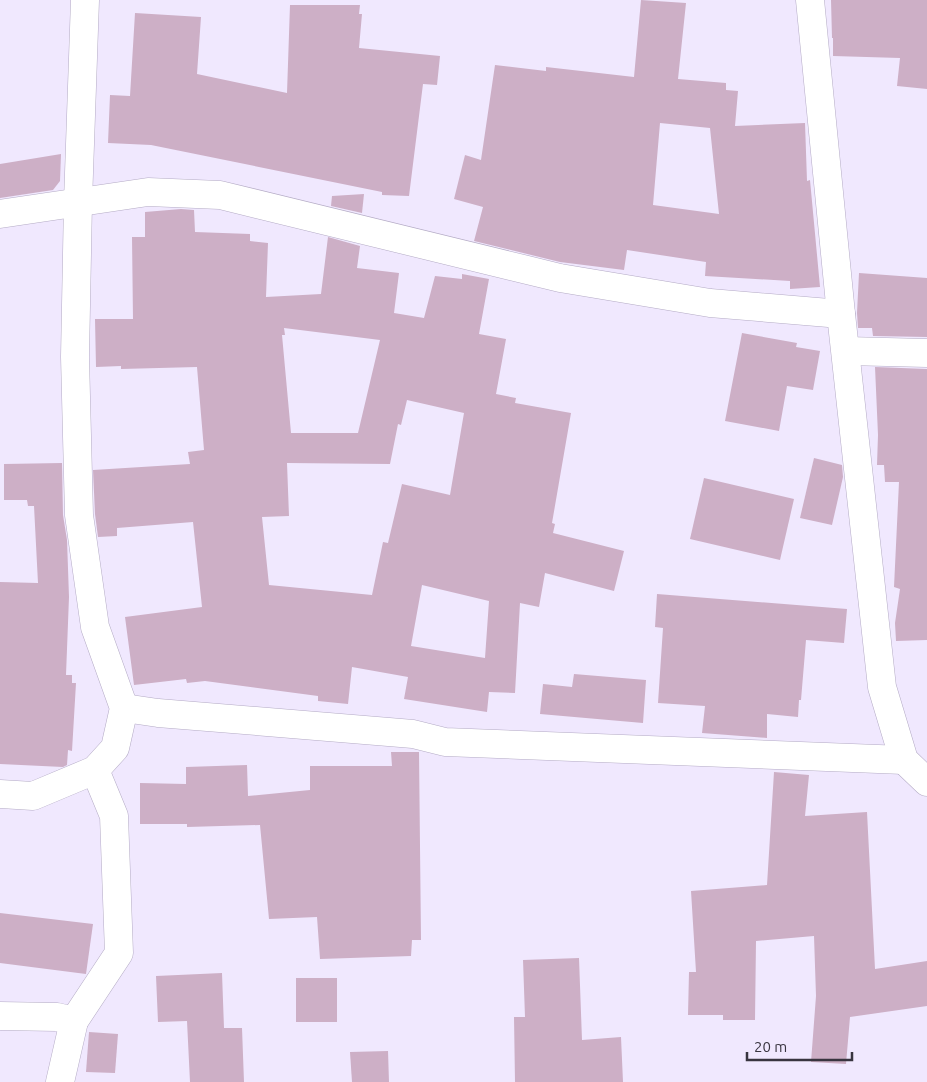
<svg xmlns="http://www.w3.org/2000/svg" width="927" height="1082" font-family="Ubuntu,sans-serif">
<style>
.building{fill:#cdafc6;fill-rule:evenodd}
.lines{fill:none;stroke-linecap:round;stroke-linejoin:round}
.street-casing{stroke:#b4abc5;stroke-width:29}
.street{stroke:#fff;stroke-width:28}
</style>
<rect width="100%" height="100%" fill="#f0e8fe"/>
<g class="building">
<path d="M641 0 686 3 678 79 726 83V90L738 91 735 126 805 123 807 181 810 180 820 287 790 289V281L705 276 706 262 627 250 624 270 560 262 474 241 483 207 454 199 465 155 481 160 495 65 546 71V67L634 77ZM660 123 710 128 719 214 653 205Z"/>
<path d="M831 0H927V89L897 86 900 58 833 56V38H832Z"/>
<path d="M290 5H360L359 14H362L359 48 440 56 437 85 423 84 409 196 382 195V192L151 145 108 143 110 95 130 96 135 13 201 17 197 74 287 93Z"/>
<path d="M61 154 60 181 53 190 0 198V164Z"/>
<path d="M364 194 362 213 331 206 332 196Z"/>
<path d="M181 209 194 210 195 232 250 234V241L268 243 266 297 321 294 328 237 360 246 357 268 399 273 394 313 424 318 435 276 462 279V274L489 279 479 334 506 339 496 394 516 398 515 403 571 413 552 523 555 524 553 533 624 551 614 591 545 573 539 607 520 603 515 693 489 692 487 712 404 699 408 677 352 667 348 704 318 701V696L205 681 187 683 186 679 134 685 125 617 202 607 193 522 117 528V536L98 537 95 514 93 470 190 464 188 452 204 450 197 367 121 369V366L96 367 95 319H133L132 237H145V212ZM284 328 380 340 358 433H291L282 335H285ZM407 400 464 413 450 495 402 484 388 543 383 542 372 595 269 585 262 517 289 516 287 463 390 464 398 424 401 425ZM422 585 489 601 485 658 411 646Z"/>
<path d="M859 273 927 278V337L873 336 872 328H858L857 313Z"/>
<path d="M742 333 797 343 796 347 820 351 813 390 787 386 779 431 725 421Z"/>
<path d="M875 367 927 369V640L896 641 895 623 900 589 894 587 899 482H885L884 465H877L878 435Z"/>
<path d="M814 458 842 465 843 477 832 525 800 518Z"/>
<path d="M62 463 63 515 67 540 69 597 66 675H72V683H76L72 751 68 750 67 765 63 767 0 764V582L38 583 34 506H28L27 500H4V464Z"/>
<path d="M704 478 794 499 780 560 690 539Z"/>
<path d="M657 594 847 609 844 643 806 640 801 700H799L798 717 767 714V738L702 733 705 706 658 703 663 628 655 627Z"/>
<path d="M574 674 646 680 643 723 540 714 543 684 572 687Z"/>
<path d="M391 752H419L421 940H412L411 956 320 959 317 917 269 919 260 825 187 827V824H140V783L186 784V767L247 765 248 796 310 790V766H392Z"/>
<path d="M774 772 809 775 805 816 867 812 875 969 927 961V1006L850 1017 846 1064 811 1062 816 996 814 936 756 941 755 1020H723V1015H688L689 972H696L691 891 767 885Z"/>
<path d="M0 913 93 924 86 974 0 963Z"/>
<path d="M579 958 582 1040 621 1037 623 1082H515L514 1017H525L523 960Z"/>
<path d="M222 973 224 1028H242L244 1082H190L187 1021 158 1022 156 976Z"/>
<rect x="296" y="978" width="41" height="44"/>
<path d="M89 1032 118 1034 115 1073 86 1072Z"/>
<path d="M388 1051 389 1082H352L350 1052Z"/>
</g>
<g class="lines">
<g class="street-casing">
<g id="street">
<path d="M810 0 841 314 882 687 904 760 927 782"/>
<path d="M0 214 148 192 220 195 560 278 710 303 841 314"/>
<path d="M846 351 927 353"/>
<path d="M124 708 158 713 413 734 445 742 904 760"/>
<path d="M0 794 33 796 95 770 115 748 124 708 95 627 79 515 75 357 78 202 85 0"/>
<path d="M0 1016 57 1017 74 1021"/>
<path d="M60 1082 74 1021 119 953 114 816 95 770"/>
</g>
</g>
<use href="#street" class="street"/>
</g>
<path d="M747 1052v8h105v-8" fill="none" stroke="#38343f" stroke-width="2.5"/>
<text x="754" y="1052" font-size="15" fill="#38343f" stroke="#f0e8fe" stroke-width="4" paint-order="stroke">20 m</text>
</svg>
